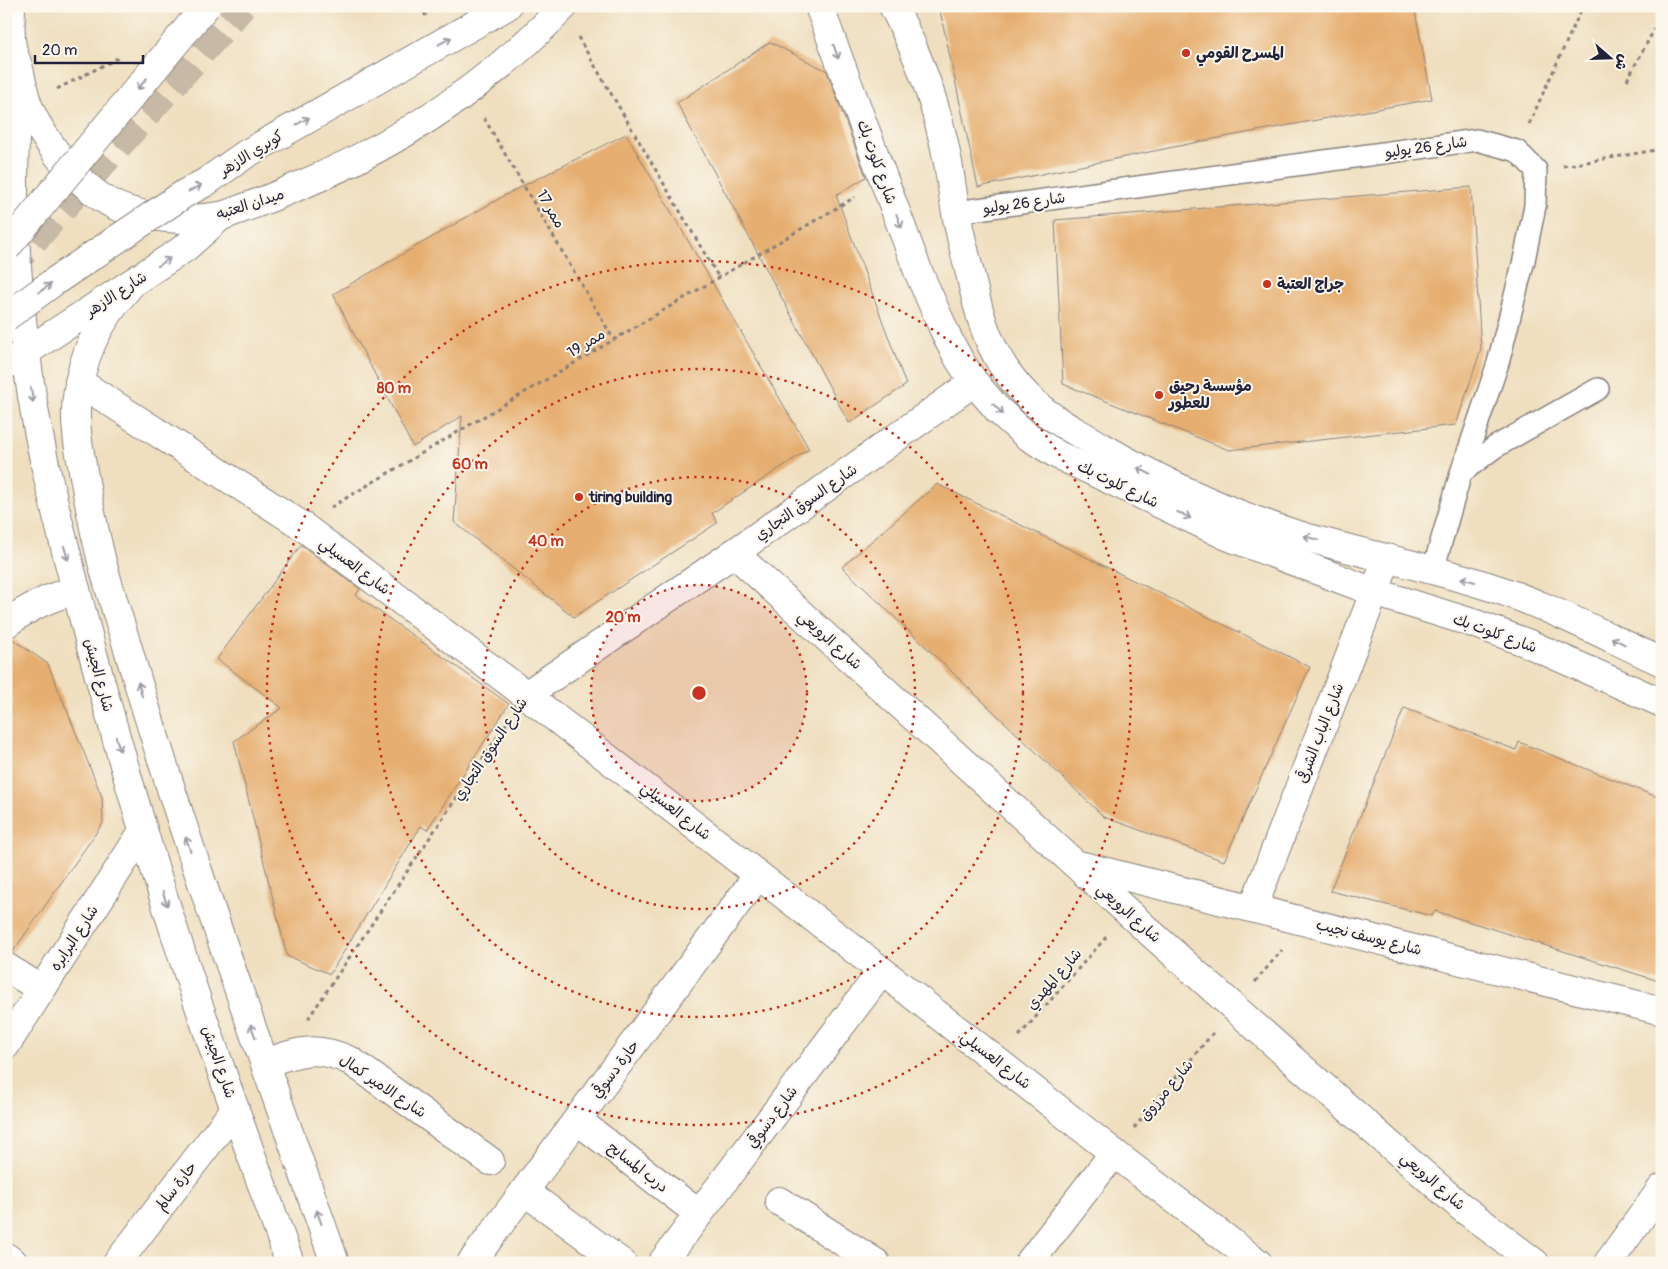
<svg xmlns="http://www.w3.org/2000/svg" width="1668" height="1269" font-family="Pangolin,'Playpen Sans Arabic',sans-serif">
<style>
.building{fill:#e6af71}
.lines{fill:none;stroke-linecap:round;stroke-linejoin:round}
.primary-tunnel{stroke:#c6b9a5;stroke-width:28;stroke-dasharray:28 14;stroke-linecap:butt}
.service-casing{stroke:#88807d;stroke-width:24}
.minor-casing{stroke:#88807d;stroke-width:30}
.tertiary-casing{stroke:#88807d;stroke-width:30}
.secondary-casing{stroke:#88807d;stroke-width:30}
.primary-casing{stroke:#88807d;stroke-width:30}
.path{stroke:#88807d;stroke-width:3;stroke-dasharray:4 4;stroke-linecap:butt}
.service{stroke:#fff;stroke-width:21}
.minor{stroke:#fff;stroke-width:28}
.tertiary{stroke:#fff;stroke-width:28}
.secondary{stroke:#fff;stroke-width:28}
.primary{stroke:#fff;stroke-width:28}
.primary-bridge-casing{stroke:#88807d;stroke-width:30;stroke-linecap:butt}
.primary-bridge{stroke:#fff;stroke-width:28}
.oneway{stroke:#9c9ca7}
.ring{fill:none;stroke:#c8321e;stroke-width:2.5;stroke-dasharray:2.5 5}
.poi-dot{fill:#c8321e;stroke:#fbf7ec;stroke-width:2}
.labels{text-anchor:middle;stroke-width:4;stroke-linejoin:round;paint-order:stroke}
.poi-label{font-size:15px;font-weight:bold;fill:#22223b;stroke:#fbf7ec;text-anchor:start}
.street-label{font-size:15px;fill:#22223b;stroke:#fbf7ec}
.centre{fill:#c8321e;stroke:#fbf7ec;stroke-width:2.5}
.ring-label{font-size:15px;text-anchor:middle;font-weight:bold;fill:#c8321e;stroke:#fbf7ec;stroke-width:4;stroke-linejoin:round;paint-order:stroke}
</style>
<rect width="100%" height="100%" fill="#fbf7ec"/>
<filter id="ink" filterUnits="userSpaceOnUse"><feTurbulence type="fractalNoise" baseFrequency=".02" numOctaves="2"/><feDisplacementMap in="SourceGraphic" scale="10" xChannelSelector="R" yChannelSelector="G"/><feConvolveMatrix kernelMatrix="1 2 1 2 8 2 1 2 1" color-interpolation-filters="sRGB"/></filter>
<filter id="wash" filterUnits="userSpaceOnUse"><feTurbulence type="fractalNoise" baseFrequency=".0096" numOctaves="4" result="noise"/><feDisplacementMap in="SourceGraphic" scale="20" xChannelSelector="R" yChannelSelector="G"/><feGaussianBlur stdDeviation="1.12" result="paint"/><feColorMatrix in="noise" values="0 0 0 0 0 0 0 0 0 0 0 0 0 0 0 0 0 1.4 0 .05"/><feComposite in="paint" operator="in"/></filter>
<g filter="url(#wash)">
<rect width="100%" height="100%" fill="#efdfbf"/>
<g id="blocks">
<g class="building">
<path d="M939 6H1414L1432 99 1208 140 978 187Z"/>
<path d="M770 42 827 71 866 177 836 195 906 385 849 423 677 103Z"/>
<path d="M626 134 809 449 712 513 717 523 574 617 454 522 462 416 413 447 333 294 509 193Z"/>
<path d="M1471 187 1481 349 1456 425 1229 450 1063 384 1055 220Z"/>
<path d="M937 484 1310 667 1224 861 1104 817 842 567Z"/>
<path d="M301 545 360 589 356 595 509 704 427 830 421 826 330 974 287 956 234 741 282 708 217 659Z"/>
<path d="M11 638 48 664 102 797 103 823 12 953 6 951V639Z"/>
<path d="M1404 708 1516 750 1519 742 1662 799V982L1435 911 1432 916 1330 891Z"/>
</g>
</g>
</g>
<g filter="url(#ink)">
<use href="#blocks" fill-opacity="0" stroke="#88807d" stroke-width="1"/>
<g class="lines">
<path class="primary-tunnel" d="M6 272 243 6"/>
<g class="service-casing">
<g id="service">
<path d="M956 212 1477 140 1517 151 1536 170 1535 206 1524 260 1498 363 1461 473 1433 570"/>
<path d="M1461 473 1495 447 1598 389"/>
</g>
</g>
<g class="minor-casing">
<g id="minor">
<path d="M79 382 301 525 526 695 882 971 1114 1153 1258 1263"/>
<path d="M734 553 1144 927 1294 1061 1460 1206 1535 1263"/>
<path d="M6 624C28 607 50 597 76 590"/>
<path d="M526 695 734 553 974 382"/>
<path d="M1079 865 1662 1011"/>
<path d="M1253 908 1387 559"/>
<path d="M6 967 41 989"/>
<path d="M6 1045 143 831"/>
<path d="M265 1063C300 1051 316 1045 351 1061L490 1161"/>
<path d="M577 1120 699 1214"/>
<path d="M524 1191 622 1263"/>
<path d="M779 1201 876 1263"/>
<path d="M6 1257 14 1263"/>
<path d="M117 1263 235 1109"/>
<path d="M471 1263 758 875"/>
<path d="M662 1263 882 971"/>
<path d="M1029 1263 1114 1153"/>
<path d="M1608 1263 1662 1188"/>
</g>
</g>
<g class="tertiary-casing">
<g id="tertiary">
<path d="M819 6 918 271 948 339 960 361 974 382 998 410 1026 435 1058 455 1227 536 1374 592 1476 624 1527 643 1662 703"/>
<path d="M893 6C919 55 938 109 948 163 951 180 953 197 956 213 960 235 966 257 971 278 977 304 983 329 995 352 1008 378 1030 402 1054 418 1067 428 1083 435 1097 444 1160 481 1225 512 1295 534 1355 552 1417 564 1478 583 1542 602 1601 634 1662 662"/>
</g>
</g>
<g class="secondary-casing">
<g id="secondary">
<path d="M11 6C11 21 9 37 13 51 15 57 17 63 19 69 22 80 23 91 27 102 33 121 46 138 57 154 70 172 96 197 116 206 147 219 187 222 220 216 226 215 232 212 238 210 255 204 271 198 287 191 391 149 487 87 564 6"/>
<path d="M18 67C16 108 14 149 14 191 14 245 19 299 26 352 37 451 65 546 90 643 120 753 151 862 187 970 219 1068 255 1165 290 1263"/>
<path d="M132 283C99 321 79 357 76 409 75 431 80 454 84 476 89 505 95 534 102 562 110 592 120 622 129 652 189 858 264 1060 335 1263"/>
<path d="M6 365 185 248 221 216"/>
</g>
</g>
<g class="primary-casing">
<path id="primary" d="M246 154 507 6"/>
</g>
<g class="path">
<path d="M420 6 426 16"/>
<path d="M578 37 719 278"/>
<path d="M1627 80 1662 15"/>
<path d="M57 89 118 58"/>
<path d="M484 118 614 340"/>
<path d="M1529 124 1583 6"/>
<path d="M1563 166 1662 149"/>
<path d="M331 507 855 197"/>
<path d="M1255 982 1282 950"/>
<path d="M308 1019 508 721"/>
<path d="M1019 1036 1107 936"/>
<path d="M1134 1128 1213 1033"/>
</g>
<use href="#service" class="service"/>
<use href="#minor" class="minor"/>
<use href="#tertiary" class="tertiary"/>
<use href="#secondary" class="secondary"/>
<use href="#primary" class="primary"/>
<g class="primary-bridge-casing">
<g id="primary-bridge">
<path d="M6 248 206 6"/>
<path d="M6 317 55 281 184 194 206 182 246 154"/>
</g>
</g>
<use href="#primary-bridge" class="primary-bridge"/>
</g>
<defs><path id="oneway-shaft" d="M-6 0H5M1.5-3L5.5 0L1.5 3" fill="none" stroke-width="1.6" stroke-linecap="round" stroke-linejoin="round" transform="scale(1.25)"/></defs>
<g class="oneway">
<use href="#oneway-shaft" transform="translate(445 41) rotate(-29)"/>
<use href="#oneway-shaft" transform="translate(836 52) rotate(70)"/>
<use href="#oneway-shaft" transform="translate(142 84) rotate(130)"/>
<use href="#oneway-shaft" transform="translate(303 121) rotate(-29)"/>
<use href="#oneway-shaft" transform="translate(195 188) rotate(-28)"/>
<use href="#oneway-shaft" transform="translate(899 221) rotate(69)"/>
<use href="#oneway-shaft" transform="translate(164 262) rotate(-34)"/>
<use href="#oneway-shaft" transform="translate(45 288) rotate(-36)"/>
<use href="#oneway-shaft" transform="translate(32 395) rotate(82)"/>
<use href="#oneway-shaft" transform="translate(998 409) rotate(46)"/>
<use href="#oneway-shaft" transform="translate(1144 471) rotate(-153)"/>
<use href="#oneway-shaft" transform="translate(1184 515) rotate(25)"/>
<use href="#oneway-shaft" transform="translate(1311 538) rotate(-165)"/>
<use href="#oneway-shaft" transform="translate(66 553) rotate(74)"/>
<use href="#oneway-shaft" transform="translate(1468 580) rotate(-165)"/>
<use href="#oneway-shaft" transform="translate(1618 641) rotate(-153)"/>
<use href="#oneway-shaft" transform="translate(140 689) rotate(-106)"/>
<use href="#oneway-shaft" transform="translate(118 744) rotate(74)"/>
<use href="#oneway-shaft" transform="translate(188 844) rotate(-109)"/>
<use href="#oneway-shaft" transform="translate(165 899) rotate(72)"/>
<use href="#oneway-shaft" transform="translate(253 1031) rotate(-110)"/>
<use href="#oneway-shaft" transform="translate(319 1217) rotate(-109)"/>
</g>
</g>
<circle cx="699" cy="693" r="108" fill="#c8321e" fill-opacity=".12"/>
<g class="ring">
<circle cx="699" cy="693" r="108"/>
<circle cx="699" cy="693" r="216"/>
<circle cx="699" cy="693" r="324"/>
<circle cx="699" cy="693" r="432"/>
</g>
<g class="poi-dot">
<circle cx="1186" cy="53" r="5"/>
<circle cx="1267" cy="284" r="5"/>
<circle cx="1159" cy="395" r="5"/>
<circle cx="579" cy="497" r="5"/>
</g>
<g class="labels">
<g class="poi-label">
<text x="1196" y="58">المسرح القومي</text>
<text x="1277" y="289">جراج العتبة</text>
<text x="1169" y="391">مؤسسة رحيق<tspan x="1169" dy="17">للعطور</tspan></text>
<text x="589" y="502">tiring building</text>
</g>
<g class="street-label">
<text transform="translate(1426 147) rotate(-8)" y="5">شارع 26 يوليو</text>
<text transform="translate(251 153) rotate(-32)" y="5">كوبري الازهر</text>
<text transform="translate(877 162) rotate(70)" y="5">شارع كلوت بك</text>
<text transform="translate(1024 203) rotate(-8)" y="5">شارع 26 يوليو</text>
<text transform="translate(250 204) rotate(-18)" y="5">ميدان العتبه</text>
<text transform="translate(551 209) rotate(60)" y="5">ممر 17</text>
<text transform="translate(116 294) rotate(-33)" y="5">شارع الازهر</text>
<text transform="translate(586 343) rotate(-31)" y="5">ممر 19</text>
<text transform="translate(1118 484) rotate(26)" y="5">شارع كلوت بك</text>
<text transform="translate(806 502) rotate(-35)" y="5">شارع السوق التجاري</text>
<text transform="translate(355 566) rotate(37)" y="5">شارع العسيلي</text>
<text transform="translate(1495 633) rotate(20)" y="5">شارع كلوت بك</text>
<text transform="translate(830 640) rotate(42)" y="5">شارع الرويعي</text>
<text transform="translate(99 675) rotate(75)" y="5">شارع الجيش</text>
<text transform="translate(1320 733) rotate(-69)" y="5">شارع الباب الشرقى</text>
<text transform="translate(490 749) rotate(-56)" y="5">شارع السوق التجاري</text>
<text transform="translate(676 811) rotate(38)" y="5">شارع العسيلي</text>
<text transform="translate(1129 913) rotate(42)" y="5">شارع الرويعي</text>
<text transform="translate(1369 937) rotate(14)" y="5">شارع يوسف نجيب</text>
<text transform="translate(74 938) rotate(-57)" y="5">شارع البرابره</text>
<text transform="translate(1054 979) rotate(-49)" y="5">شارع المهدي</text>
<text transform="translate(996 1060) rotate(38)" y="5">شارع العسيلي</text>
<text transform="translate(219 1062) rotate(71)" y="5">شارع الجيش</text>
<text transform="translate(615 1069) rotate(-53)" y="5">حارة دسوقي</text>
<text transform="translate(383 1086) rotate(34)" y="5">شارع الامير كمال</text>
<text transform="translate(1166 1090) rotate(-50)" y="5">شارع مرزوق</text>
<text transform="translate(772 1117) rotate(-53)" y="5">شارع دسوقي</text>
<text transform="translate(638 1167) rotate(38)" y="5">درب المسابح</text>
<text transform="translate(1433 1181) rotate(41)" y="5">شارع الرويعي</text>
<text transform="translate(176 1186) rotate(-52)" y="5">حارة سالم</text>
</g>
</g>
<circle cx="699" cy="693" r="8" class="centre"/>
<g class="ring-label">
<text x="394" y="393">80 m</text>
<text x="470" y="469">60 m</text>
<text x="546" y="546">40 m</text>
<text x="623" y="622">20 m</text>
</g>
<rect width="1668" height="1269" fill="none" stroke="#fbf7ec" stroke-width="25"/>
<g transform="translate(1610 58) rotate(110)" stroke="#fbf7ec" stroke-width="4" paint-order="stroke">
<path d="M0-4L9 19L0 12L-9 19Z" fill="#22223b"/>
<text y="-8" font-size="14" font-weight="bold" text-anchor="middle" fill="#22223b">ش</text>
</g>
<path d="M35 55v8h108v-8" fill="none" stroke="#22223b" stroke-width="2.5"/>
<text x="42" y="55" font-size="15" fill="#22223b" stroke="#fbf7ec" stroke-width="4" paint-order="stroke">20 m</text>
</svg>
